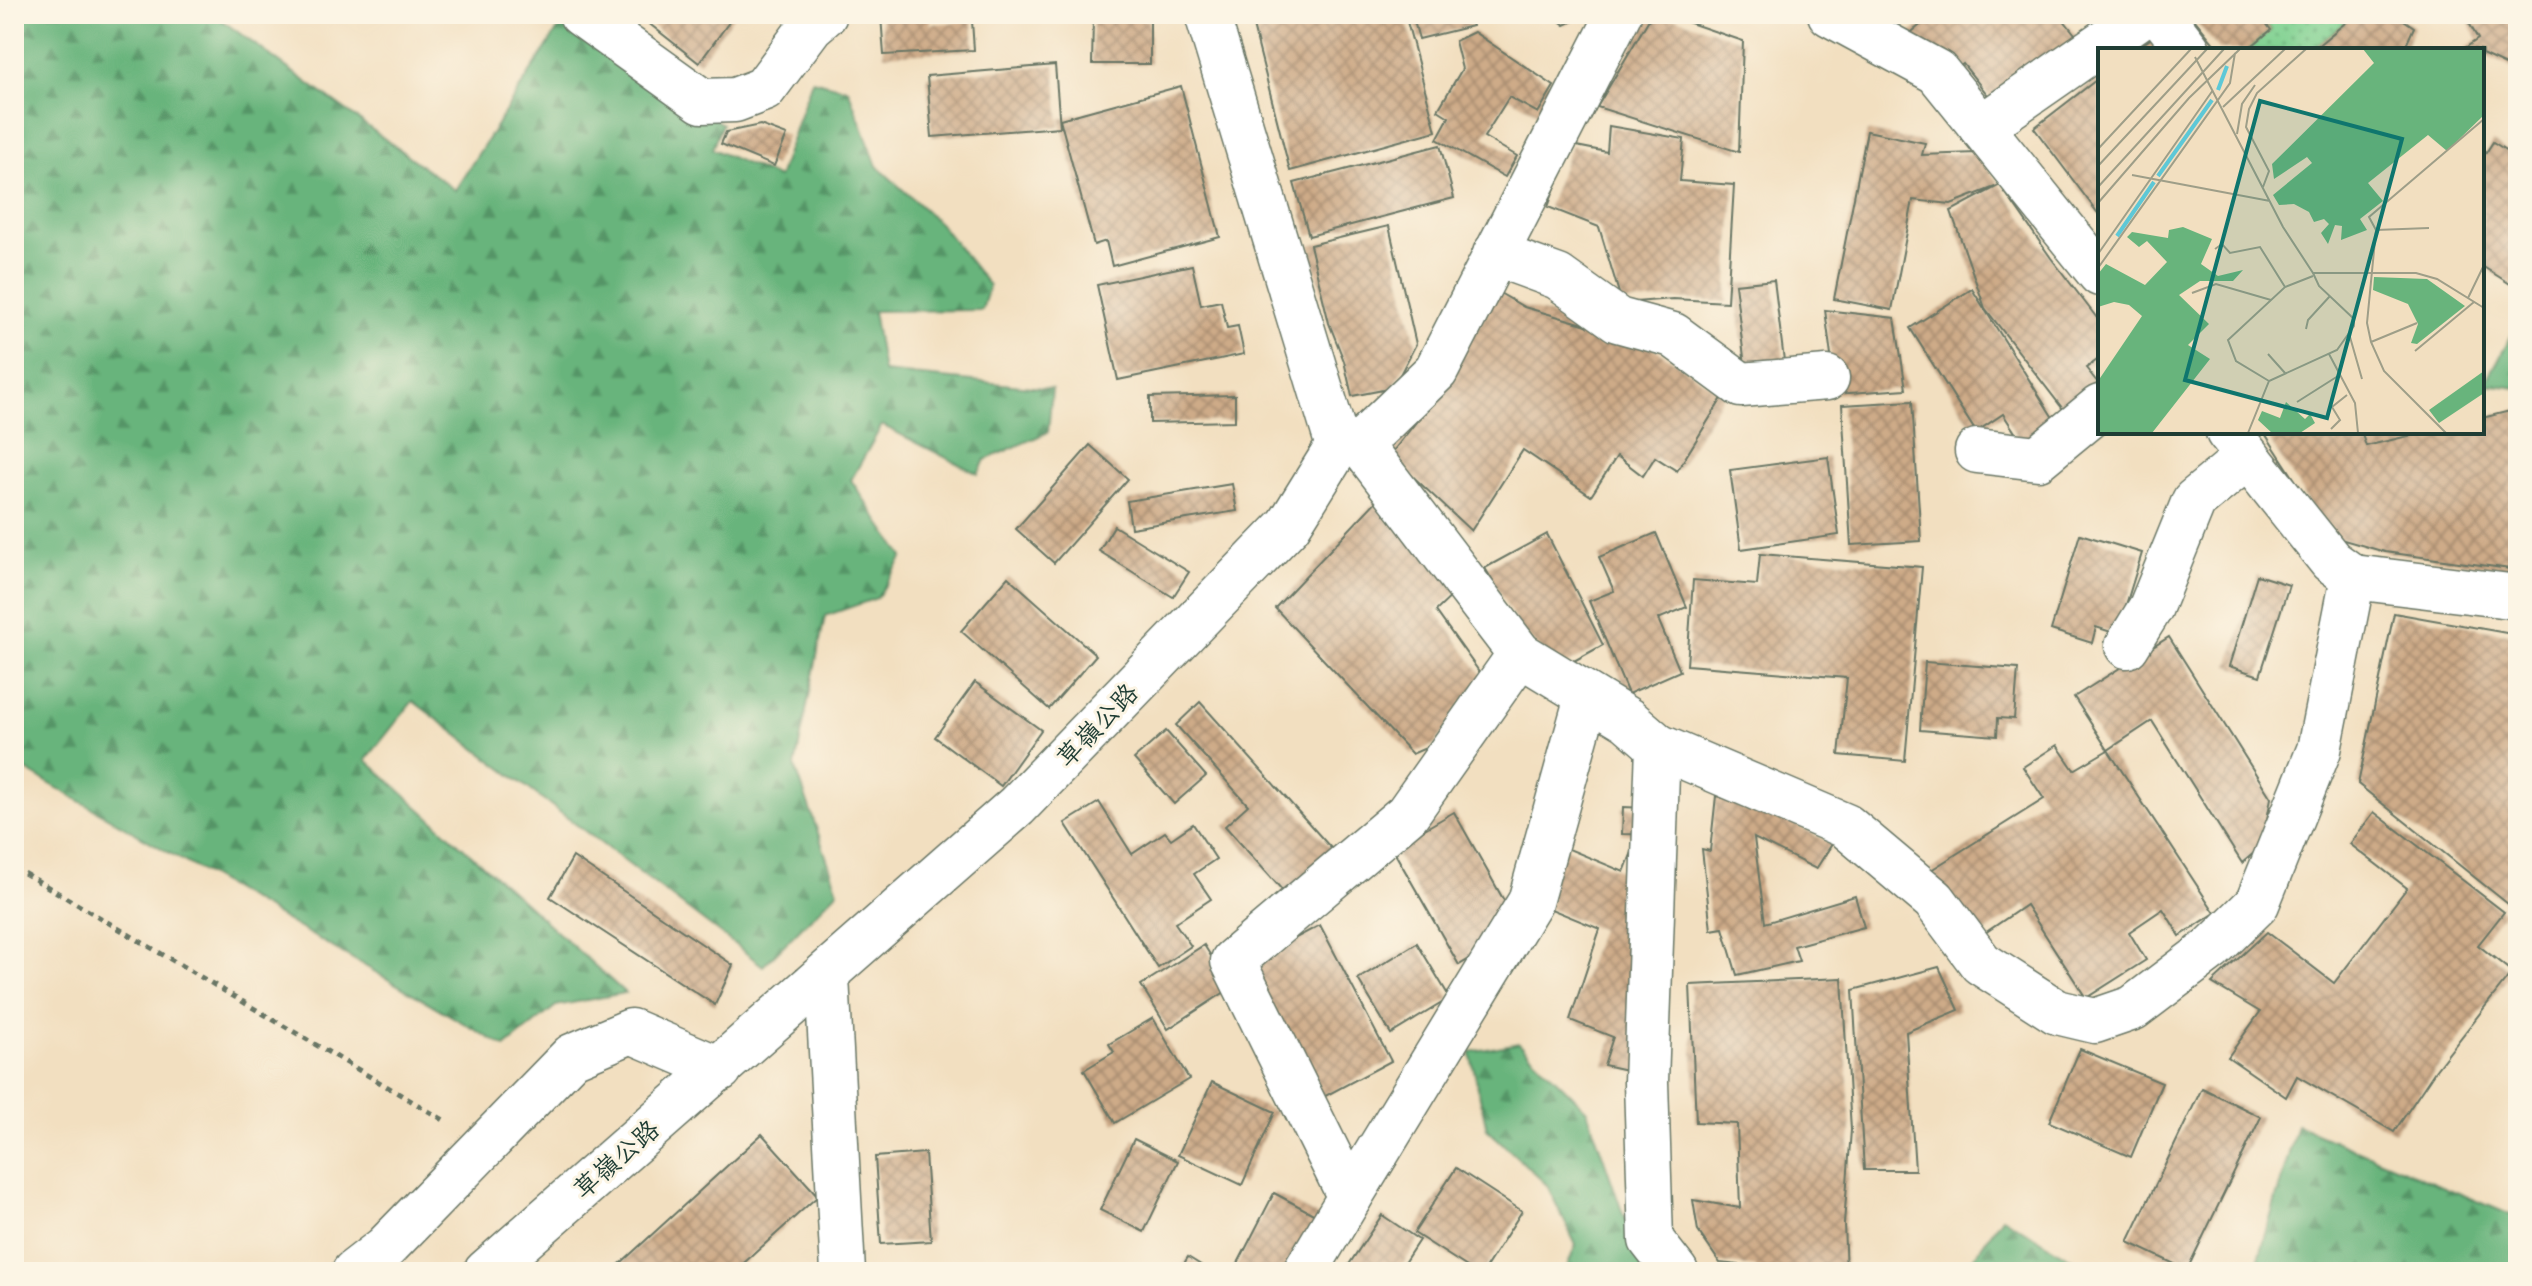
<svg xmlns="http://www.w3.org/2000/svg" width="2532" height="1286" font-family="Sriracha,'LXGW WenKai TC',sans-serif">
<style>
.grass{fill:url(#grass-dots);stroke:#508863;stroke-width:2}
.forest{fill:url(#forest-firs);stroke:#447858;stroke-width:2}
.building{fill:url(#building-cross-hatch)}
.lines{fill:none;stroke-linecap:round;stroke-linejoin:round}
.minor-casing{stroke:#697665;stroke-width:47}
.major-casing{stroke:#697665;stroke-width:47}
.path{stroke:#697665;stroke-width:5;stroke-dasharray:6 6;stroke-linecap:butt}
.minor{stroke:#fff;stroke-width:44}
.major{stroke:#fff;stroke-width:44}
.labels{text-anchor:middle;stroke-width:6;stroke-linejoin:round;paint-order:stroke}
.street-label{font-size:26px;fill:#1f3d34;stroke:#fcf5e5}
.inset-river{fill:none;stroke:#5dc8d7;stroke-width:4}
.inset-road{fill:none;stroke:#9e9e88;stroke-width:2}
.view{fill:#0f766e;fill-opacity:0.15;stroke:#0f766e;stroke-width:4}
.inset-edge{fill:none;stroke:#1f3d34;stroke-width:4}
</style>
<defs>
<pattern id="grass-dots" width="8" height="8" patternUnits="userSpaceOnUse" patternTransform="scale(2)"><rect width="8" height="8" fill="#81d292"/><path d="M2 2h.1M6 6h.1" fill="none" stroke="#69ac78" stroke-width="1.8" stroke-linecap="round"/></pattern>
<pattern id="forest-firs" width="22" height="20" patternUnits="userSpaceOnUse" patternTransform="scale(2)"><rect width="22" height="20" fill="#68b47c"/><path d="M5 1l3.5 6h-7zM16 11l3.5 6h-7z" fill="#559466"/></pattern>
<pattern id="building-cross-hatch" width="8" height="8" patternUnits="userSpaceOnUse" patternTransform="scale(2)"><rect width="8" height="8" fill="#ceab88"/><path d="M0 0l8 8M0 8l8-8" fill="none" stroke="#a78c70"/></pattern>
</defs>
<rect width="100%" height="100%" fill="#fcf5e5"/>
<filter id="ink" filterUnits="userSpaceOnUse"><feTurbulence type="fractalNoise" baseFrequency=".0125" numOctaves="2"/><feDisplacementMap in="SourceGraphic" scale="16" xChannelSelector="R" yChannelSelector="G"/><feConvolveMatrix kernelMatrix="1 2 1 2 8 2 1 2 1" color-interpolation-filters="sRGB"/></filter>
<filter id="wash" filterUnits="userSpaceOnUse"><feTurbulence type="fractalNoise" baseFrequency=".006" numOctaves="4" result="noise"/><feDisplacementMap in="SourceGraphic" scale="32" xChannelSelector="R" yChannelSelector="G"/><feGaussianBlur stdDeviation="1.8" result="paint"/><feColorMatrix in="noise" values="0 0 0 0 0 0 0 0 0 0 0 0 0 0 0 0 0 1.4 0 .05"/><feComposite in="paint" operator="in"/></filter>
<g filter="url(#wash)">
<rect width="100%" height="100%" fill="#f2dfc0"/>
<path class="grass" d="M2259 14H2356L2312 50H2247L2271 30Z"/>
<g class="forest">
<path d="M14 14H213L455 190 564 20 722 124 712 149 778 178 812 80 848 89 877 166 940 224 989 286 982 310 873 311 883 372 1052 389 1048 432 985 460 978 474 882 425 851 480 903 557 877 598 825 616 795 766 838 891 763 966 413 701 366 760 625 993 556 1006 505 1047 14 763Z"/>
<path d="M2518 324V388L2485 384Z"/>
<path d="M1519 1043 1587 1110 1623 1214 1656 1272H1565L1576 1245 1547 1185 1487 1129 1470 1052Z"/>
<path d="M2297 1125 2518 1218V1272H2255Z"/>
<path d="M2002 1217 2093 1272H1964Z"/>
</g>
<g id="blocks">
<g class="building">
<path d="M637 14H735L699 63Z"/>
<path d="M930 14V24L972 21 974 50 884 55 881 16Z"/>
<path d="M1250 14H1405L1436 131 1290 171Z"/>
<path d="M1412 14H1469L1472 26 1419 39Z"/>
<path d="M1550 14H1587L1565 25Z"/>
<path d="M1652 14H1664L1743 41 1739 152 1597 107Z"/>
<path d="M1934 14H2059L2078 38 1995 104 1963 64 1939 83 1903 39Z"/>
<path d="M2190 14H2259L2271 30 2247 50H2219Z"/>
<path d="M2356 14H2395L2414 27 2404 50H2319L2316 47Z"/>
<path d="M2464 14H2518V71L2482 54V50L2465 48 2478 39Z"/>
<path d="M1093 20H1150V64H1092Z"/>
<path d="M1474 32 1554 86 1538 113 1509 97 1484 137 1517 156 1505 177 1437 139 1449 117 1438 110 1462 69 1455 41Z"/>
<path d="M2153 37 2163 50H2135Z"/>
<path d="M1055 65 1060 127 932 137 927 76Z"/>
<path d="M2100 77V216L2034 128Z"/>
<path d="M1181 86 1220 237 1112 266 1106 241 1094 245 1060 119Z"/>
<path d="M760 125 787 135 774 166 721 144 726 132Z"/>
<path d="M1609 126 1684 139 1680 181 1734 185 1727 302 1673 299 1622 303 1599 227 1548 207 1571 145 1607 152Z"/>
<path d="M1867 131 1925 143 1922 155 1976 153 2000 185 2051 258 2100 322V358L2086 368 2098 383 2063 409 1985 308 1951 211 2000 185 1951 204 1913 200 1892 310 1834 299Z"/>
<path d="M2493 142 2518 158V289L2482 266V159Z"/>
<path d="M1440 145 1454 198 1309 236 1294 183Z"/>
<path d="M1389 226 1416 344 1393 388 1352 396 1344 361 1329 323 1310 245Z"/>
<path d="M1192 265 1201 305 1221 301 1227 328 1238 326 1244 354 1118 380 1097 285Z"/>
<path d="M1774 280 1786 377 1747 382 1735 284Z"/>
<path d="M1972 289 2055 421 2022 443 2003 414 1976 432 1910 328Z"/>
<path d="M1498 292 1524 307 1643 341 1724 395 1677 471 1655 457 1643 476 1617 456 1591 496 1523 450 1471 531 1390 455 1439 393Z"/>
<path d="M1825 310 1895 318 1906 389 1836 394Z"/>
<path d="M1235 395V421L1150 423V397Z"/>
<path d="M1912 401 1921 541 1851 545 1842 405Z"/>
<path d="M2518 409V570L2385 552 2323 534 2299 486 2264 432H2361L2366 446 2425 432H2482V418Z"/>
<path d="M1090 445 1128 479 1054 563 1016 529Z"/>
<path d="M1828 457 1839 535 1741 549 1730 470Z"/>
<path d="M1232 484 1237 511 1131 528 1127 501Z"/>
<path d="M1382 495 1459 589 1436 611 1483 677 1435 744 1412 754 1275 608Z"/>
<path d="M1114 526 1189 572 1173 597 1099 551Z"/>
<path d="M1656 533 1687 607 1658 619 1680 671 1628 694 1589 601 1614 591 1599 557Z"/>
<path d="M1547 534 1603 645 1563 667 1524 635 1485 568Z"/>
<path d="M2080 534 2142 553 2117 634 2096 627 2092 643 2051 630Z"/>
<path d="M1760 554 1922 567 1905 761 1839 755 1847 678 1687 665 1693 580 1757 585Z"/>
<path d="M2257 575 2289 585 2260 676 2229 666Z"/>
<path d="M1008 577 1096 655 1049 709 961 631Z"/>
<path d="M2394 613 2518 635V912L2358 784Z"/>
<path d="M2169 637 2271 798 2262 846 2242 863 2152 721 2108 750 2074 697Z"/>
<path d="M1925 662 2018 669 2014 719 1998 718 1997 736 1920 730Z"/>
<path d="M975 682 1041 730 1001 786 935 737Z"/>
<path d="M1200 702 1339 857 1291 900 1225 826 1248 805 1176 725Z"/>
<path d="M1166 731 1206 776 1174 804 1134 759Z"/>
<path d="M2057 745 2074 770 2108 750 2215 913 2180 936 2163 909 2129 932 2146 960 2086 998 2026 905 1976 939 1931 870 2044 799 2023 767Z"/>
<path d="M1716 796 1766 809 1832 844 1816 869 1754 838 1765 923 1855 896 1864 927 1794 946 1799 961 1737 975 1723 928 1711 930 1702 849 1710 851Z"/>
<path d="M1099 802 1132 854 1165 832 1171 839 1193 824 1216 859 1194 874 1211 899 1175 923 1191 946 1158 968 1065 823Z"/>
<path d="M1623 807 1647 808 1668 835 1622 834Z"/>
<path d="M1454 812 1520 929 1459 965 1392 848Z"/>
<path d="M2374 812 2504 912 2478 945 2512 972 2435 1071 2394 1132 2297 1076 2286 1097 2228 1057 2260 1012 2212 983 2267 932 2334 983 2407 888 2350 844Z"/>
<path d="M1638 837 1640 1073 1604 1065 1613 1037 1570 1020 1600 929 1541 905 1557 844 1624 872Z"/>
<path d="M573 857 733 965 715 1005 550 897Z"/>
<path d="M1320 925 1391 1061 1318 1100 1247 964Z"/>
<path d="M1417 943 1450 998 1391 1034 1358 979Z"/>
<path d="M1204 945 1231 988 1168 1029 1141 985Z"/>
<path d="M1939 967 1959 1010 1906 1032 1915 1170H1864L1853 990Z"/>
<path d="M1842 978 1851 1130 1844 1224 1846 1272H1757L1756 1267 1720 1263 1698 1231 1693 1200 1740 1208 1737 1124 1696 1122 1690 985Z"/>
<path d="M1153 1018 1189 1079 1115 1123 1084 1070 1114 1052 1109 1044Z"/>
<path d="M2080 1049 2162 1083 2131 1157 2049 1122Z"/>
<path d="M1212 1082 1275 1112 1242 1185 1178 1155Z"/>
<path d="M2202 1088 2261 1117 2187 1270 2128 1242Z"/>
<path d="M762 1134 818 1196 734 1272H611Z"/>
<path d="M1134 1139 1178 1161 1144 1232 1100 1210Z"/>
<path d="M925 1153 931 1241 881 1244 875 1157Z"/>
<path d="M1456 1168 1522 1211 1483 1272H1475L1414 1233Z"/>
<path d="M1274 1193 1334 1225 1310 1272H1237L1234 1271Z"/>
<path d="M1382 1215 1419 1240 1398 1272H1357L1348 1266Z"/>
<path d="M1188 1257 1212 1272H1179Z"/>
</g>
</g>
</g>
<g filter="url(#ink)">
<use href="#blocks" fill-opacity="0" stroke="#697665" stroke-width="2"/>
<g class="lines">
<g class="minor-casing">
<g id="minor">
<path d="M581 14 702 101 735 100 764 89 811 26 825 14"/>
<path d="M1830 14 1937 72 2100 274"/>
<path d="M2160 14 2188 50"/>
<path d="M1981 127 2144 14"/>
<path d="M1495 254 1558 277 1618 320 1673 335 1741 385 1827 378"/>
<path d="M2228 432 2331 561 2353 577 2518 597"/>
<path d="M1360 444 1520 654 1628 720 1658 746 1846 826 1934 900 1981 963 2057 1012 2095 1021 2133 1008 2211 949 2257 904 2319 750 2353 577"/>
<path d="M1338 446 1360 444 1436 371 1619 14"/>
<path d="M1977 451 2038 458 2100 407"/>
<path d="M2127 646 2151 607 2194 501 2247 457"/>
<path d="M1658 746 1646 1082 1651 1240 1676 1272"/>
<path d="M827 977 843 1272"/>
<path d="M1350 1197 1530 902 1587 697"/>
<path d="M354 1272 385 1248 572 1056 631 1031 720 1069"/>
<path d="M1305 1272 1350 1197 1233 961 1407 814 1520 654"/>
</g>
</g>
<g class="major-casing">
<path id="major" d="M486 1272 1017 806 1289 525 1338 446 1207 14"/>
</g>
<path class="path" d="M14 867 447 1122"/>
<use href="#minor" class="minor"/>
<use href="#major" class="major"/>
</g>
</g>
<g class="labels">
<g class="street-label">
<text transform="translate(1097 725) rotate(-46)" y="9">草嶺公路</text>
<text transform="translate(616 1159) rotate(-41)" y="9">草嶺公路</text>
</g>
</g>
<g transform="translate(2098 48)">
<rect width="386" height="386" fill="#f2dfc0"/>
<path d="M265 1H386V67L349 103 330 87 270 135 285 153 262 171 269 182 243 192 244 178 237 177 230 196 223 185 231 176 226 171 216 174 211 164 196 156 181 157 175 147 214 115 209 109 176 131 174 116 276 15ZM85 179 114 191 103 216 120 228 145 222 135 233H102L81 247 111 276 90 297 112 311 54 385H0V333L44 268 31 257 16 254 0 259V226L8 216 47 237 69 214 49 193 41 199 29 189 34 184 70 190 71 182ZM276 229 329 231 367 258 319 296 313 295 320 276 310 256 275 242ZM386 323V345L341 375 331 362ZM188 354 207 371 212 366 217 375 202 385H174L160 372 164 363 182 370Z" fill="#68b47c"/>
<path class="inset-river" d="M120 42 129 18M60 128 114 52M19 188 56 134"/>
<path class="inset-road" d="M97 9 185 179 215 225H318L339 231 386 260M125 59 187 1M139 86 144 56 157 37M0 101 93 1M0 118 109 1M34 127 172 153M0 139 126 1M165 139 171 123 148 79 151 61 159 45 208 1M0 155 91 50 142 1M278 182 331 180M117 201 124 196 132 205 162 199 187 239M0 206 115 42M0 220 132 35 137 5M94 245 118 236 173 252M370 250 386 217M208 281 210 272 232 248M252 289 264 331M273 294 319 275M317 303 376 254M170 306 187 325M231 306 257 355 260 385M171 333 138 313 130 292 187 239 215 228M199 354 240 328M233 381 242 372 234 359 249 347M150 385 171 333 239 302 256 278V271L221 238 215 225M348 385 286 323 273 294 269 275 278 182 271 169 386 71"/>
<path class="view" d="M162 53 304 91 229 370 87 332Z"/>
<rect width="386" height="386" class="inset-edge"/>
</g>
<rect width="2532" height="1286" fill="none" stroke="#fcf5e5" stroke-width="48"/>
</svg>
